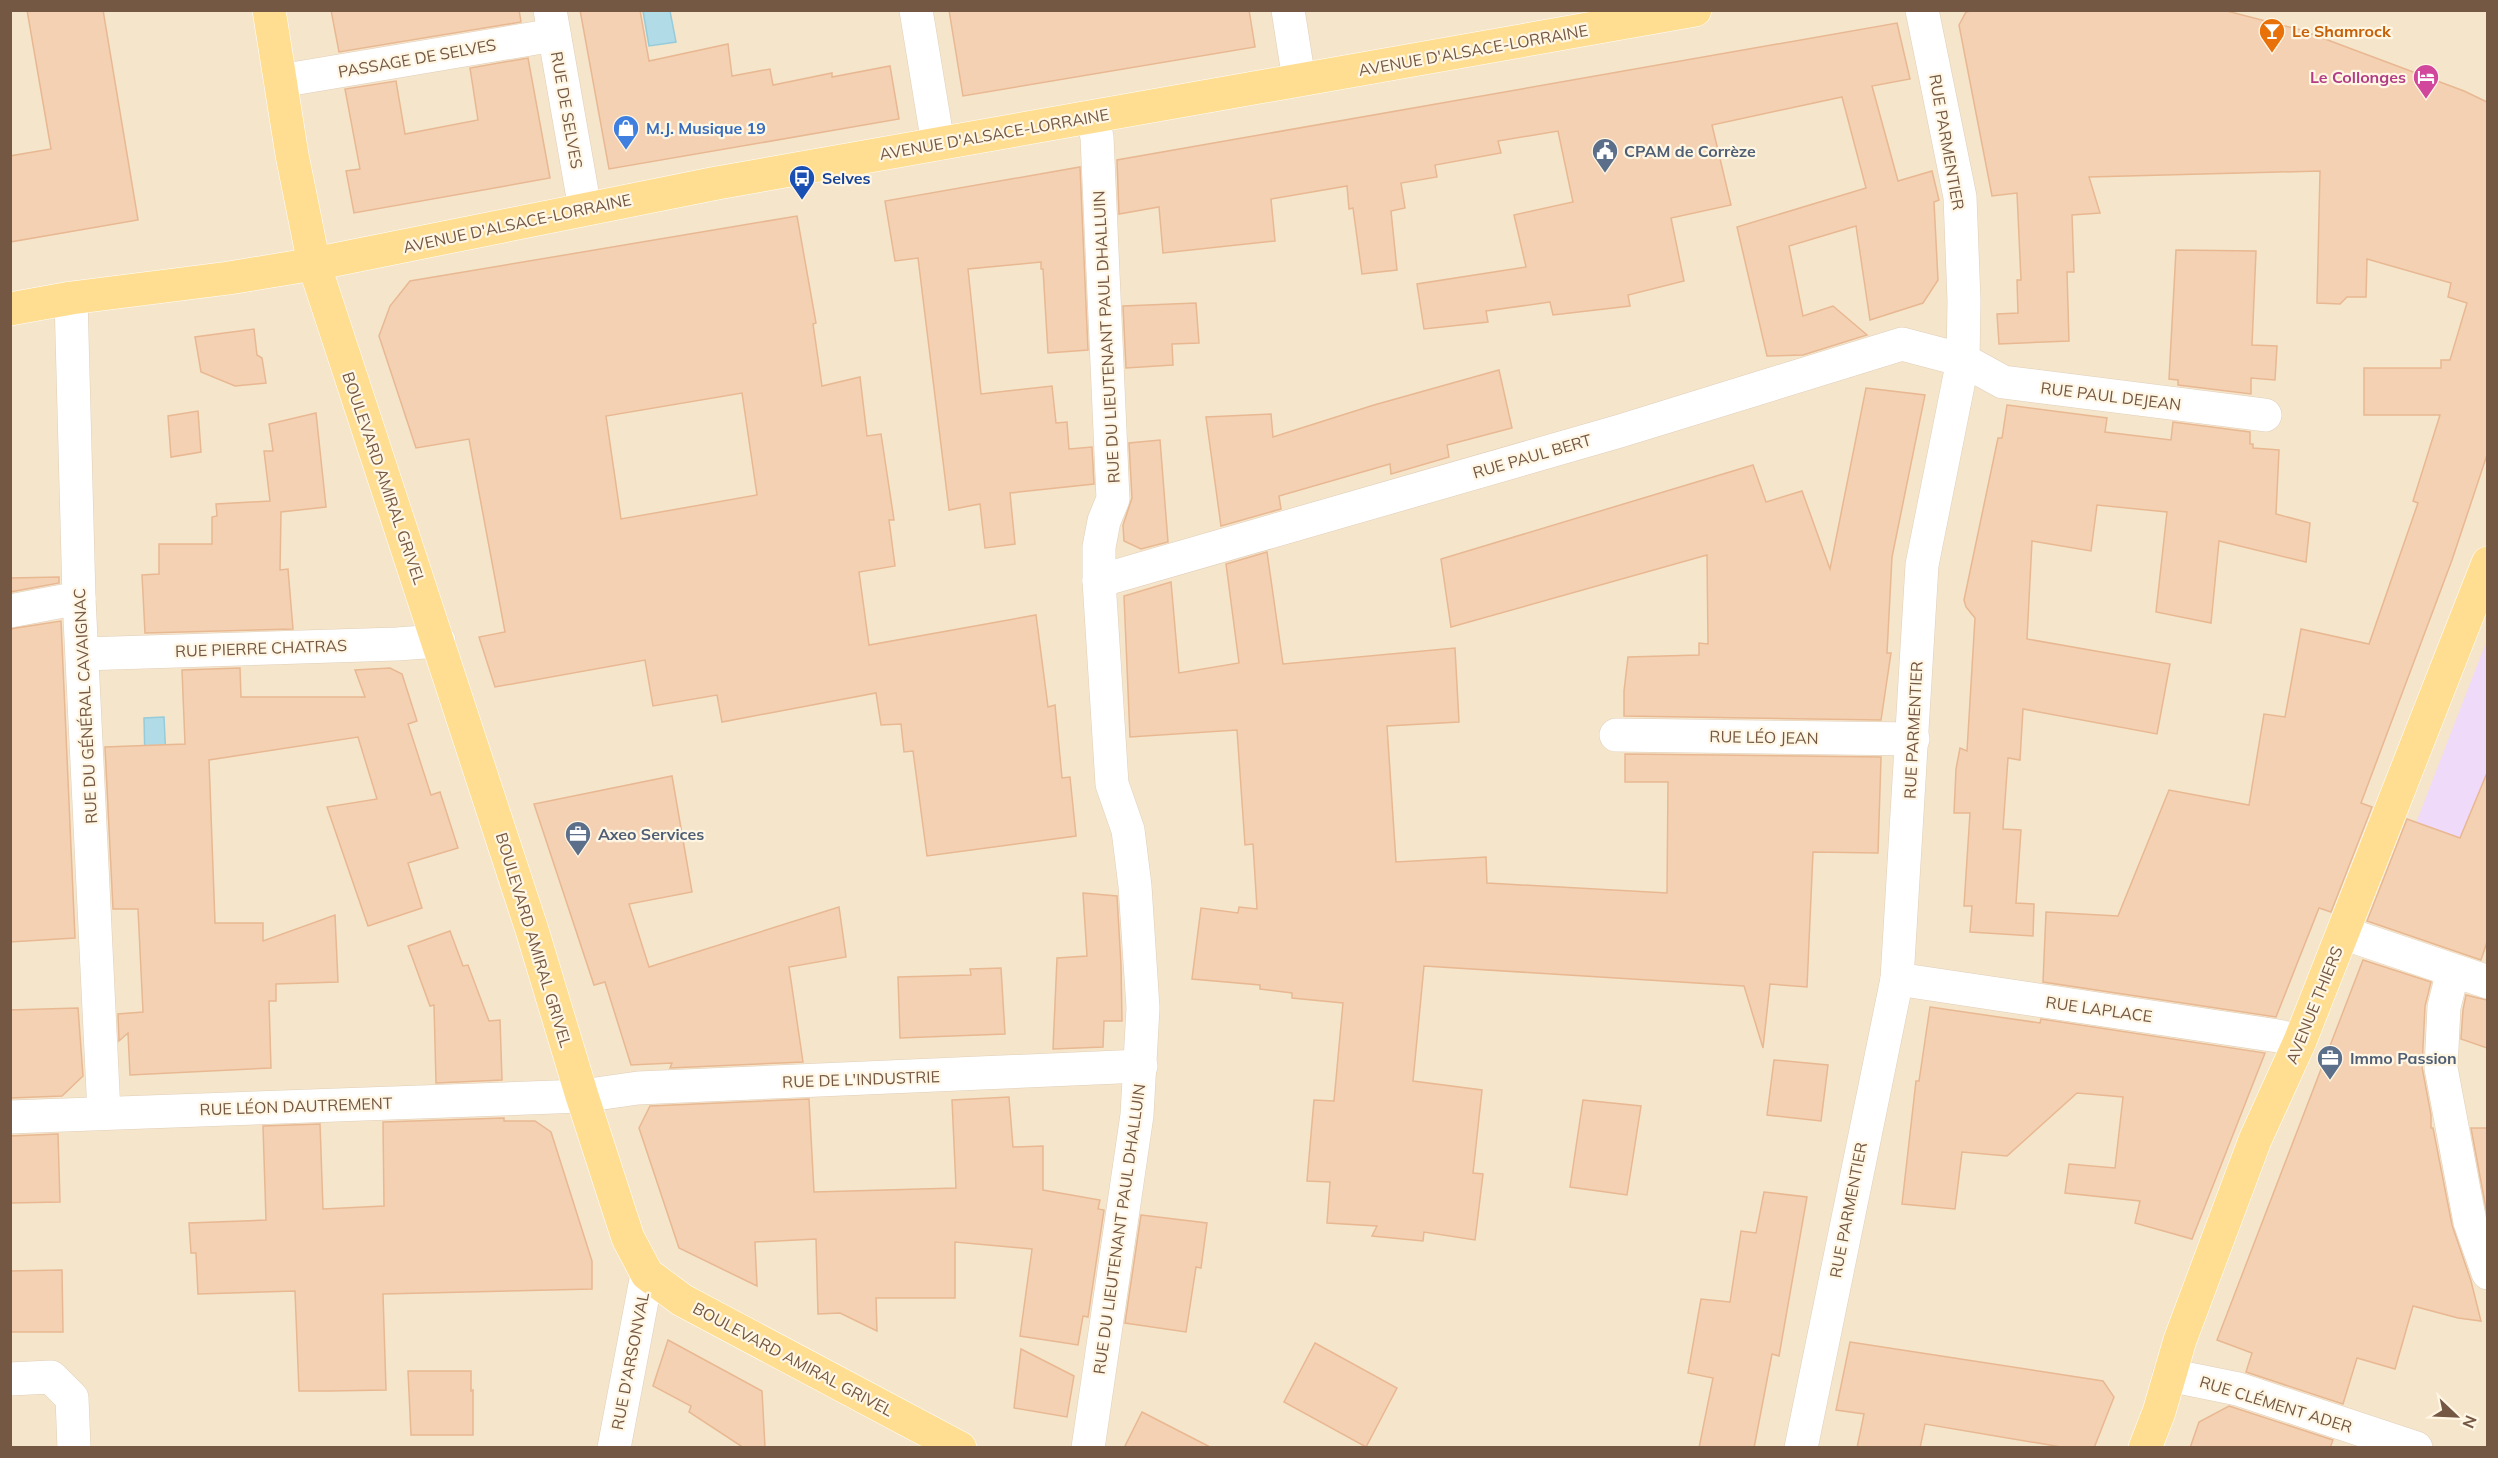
<svg xmlns="http://www.w3.org/2000/svg" width="2498" height="1458" font-family="Mulish,sans-serif">
<style>
.residential{fill:#f5e5cb}
.education{fill:#f0daf9}
.water{fill:#b1dce7;stroke:#96cbda;stroke-width:1.5}
.building{fill:#f4d1b3;stroke:#e8b892;stroke-width:1.5;fill-rule:evenodd}
.lines{fill:none;stroke-linecap:round;stroke-linejoin:round}
.minor-casing{stroke:#e1cfb9;stroke-width:34}
.major-casing{stroke:#fff;stroke-width:34}
.minor{stroke:#fff;stroke-width:33}
.major{stroke:#ffde92;stroke-width:33}
.labels{text-anchor:middle;stroke-width:4.5;stroke-linejoin:round;paint-order:stroke}
.food-label{font-size:16px;font-weight:bold;fill:#c56008;stroke:#fff6e4;text-anchor:start}
.street-label{font-size:16px;fill:#745844;stroke:#fff6e4}
.hotel-label{font-size:16px;font-weight:bold;fill:#b23c85;stroke:#fff6e4;text-anchor:end}
.shop-label{font-size:16px;font-weight:bold;fill:#366cbe;stroke:#fff6e4;text-anchor:start}
.service-label{font-size:16px;font-weight:bold;fill:#4e5e75;stroke:#fff6e4;text-anchor:start}
.transit-label{font-size:16px;font-weight:bold;fill:#164399;stroke:#fff6e4;text-anchor:start}
</style>
<rect width="100%" height="100%" fill="#fef3dc"/>
<rect class="residential" x="11" y="11" width="2476" height="1436"/>
<path class="education" d="M2487 640V848L2416 823Z"/>
<g class="water">
<path d="M643 11H670L676 42 649 46Z"/>
<path d="M164 717 166 761 145 762 144 718Z"/>
</g>
<g class="building">
<path d="M27 10H103L138 220 10 242V156L51 149Z"/>
<path d="M331 10H519L521 22 339 52Z"/>
<path d="M580 10H640L649 61 728 44 732 76 770 69 773 85 832 73V77L890 66 899 119 609 169Z"/>
<path d="M949 10H1249L1255 47 963 96Z"/>
<path d="M1976 10H2223L2301 30 2464 91 2487 102V455L2452 560 2361 803 2372 807 2331 912 2319 908 2276 1017 2043 982 2046 912 2118 916 2169 790 2249 805 2264 714 2285 717 2301 629 2369 644 2418 503 2413 501 2440 415H2364V368H2441V360H2450L2467 303 2448 297 2451 283 2367 259 2366 297H2347L2340 304 2317 303 2320 171 2089 177 2100 213 2072 215 2074 272H2067L2069 341 1999 344 1997 314 2018 313 2017 280H2021L2017 193 1992 196 1959 25 1966 12Z"/>
<path d="M1897 23 1910 79 1872 86 1898 181 1932 171 1939 200 1934 202 1938 280 1923 303 1870 320 1856 226 1789 246 1803 316 1833 306 1867 335 1803 355 1767 356 1737 227 1866 188 1842 97 1712 125 1731 205 1671 218 1684 281 1628 295 1630 306 1553 315 1550 302 1486 311 1488 322 1424 329 1417 284 1526 267 1514 215 1573 202 1558 131 1498 141 1501 153 1435 165 1437 177 1401 183 1405 208 1391 211 1397 270 1362 274 1353 208 1349 209 1347 186 1271 199 1275 241 1163 253 1159 207 1119 214 1117 160Z"/>
<path d="M528 58 550 178 354 213 346 171 360 169 345 89 396 81 405 134 478 120 470 68Z"/>
<path d="M1080 167 1088 350 1048 353 1043 269H1041V262L968 269 981 394 1052 386 1056 423 1067 422 1069 449 1092 447 1094 484 1010 493 1015 544 985 548 980 504 949 510 918 258 895 261 885 201Z"/>
<path d="M797 216 816 323 813 324 822 386 860 377 867 436 881 434 894 520H889L895 566 859 572 869 645 1036 615 1048 707 1055 705 1062 778 1070 777 1076 836 927 856 913 751 904 752 901 724 881 725 876 693 722 722 717 695 653 706 645 660 495 687 479 637 505 632 469 439 416 448 379 336 390 306 410 281ZM742 393 757 495 621 519 606 416Z"/>
<path d="M2176 250 2256 251 2252 345 2277 346 2275 380 2251 378V394L2178 385V380L2169 379Z"/>
<path d="M1196 303 1199 343 1172 344 1173 365 1126 368 1123 306Z"/>
<path d="M254 329 257 355 262 358 266 383 235 386 201 372 195 337Z"/>
<path d="M1499 370 1512 428 1447 445 1449 457 1391 474 1390 464 1279 496 1281 509 1221 526 1206 417 1271 414 1273 437 1374 405Z"/>
<path d="M1866 388 1925 395 1892 557 1887 653H1891L1881 720 1624 716V691L1628 657 1699 655V643L1708 644 1707 555 1451 627 1441 559 1753 465 1766 502 1802 491 1830 569Z"/>
<path d="M2007 405 2107 418 2105 432 2171 440 2173 422 2250 432V444H2253V448L2279 450 2276 514 2310 523 2306 562 2219 541 2211 623 2156 612 2167 512 2097 505 2091 551 2032 541 2027 639 2170 664 2157 734 2023 709 2020 760 2008 758 2003 829 2021 830 2016 903 2034 904 2033 936 1970 932 1972 906H1964L1970 813H1954L1956 769 1960 748 1967 751 1975 618 1966 607 1964 600 1998 438H2002Z"/>
<path d="M198 411 201 452 171 457 168 416Z"/>
<path d="M316 413 326 507 281 512 280 570 288 569 293 629 145 633 142 575 159 574V544H212V517L217 516 216 504 270 501 264 451H273L269 424Z"/>
<path d="M1160 440 1168 542 1141 549 1124 541 1123 525 1132 498 1129 443Z"/>
<path d="M1267 552 1283 664 1455 648 1459 722 1387 726 1396 862 1486 857 1487 883 1667 893 1668 782H1625V754L1881 757 1878 853 1813 852 1807 987 1770 984 1763 1048 1744 986 1424 966 1413 1081 1482 1090 1473 1173 1483 1174 1475 1240 1424 1232 1423 1241 1372 1236 1377 1226 1327 1223 1330 1182 1307 1181 1314 1100 1334 1101 1343 1003 1292 998V993L1260 989V985L1192 979 1201 908 1238 913 1239 907 1257 909 1253 844 1245 845 1237 730 1130 737 1124 596 1171 582 1179 673 1239 663 1226 564Z"/>
<path d="M59 577V583L10 592V578Z"/>
<path d="M61 621 75 938 10 942V629Z"/>
<path d="M240 668 241 697H365L355 670 390 668 402 674 417 721 408 724 431 795 440 792 458 848 408 863 422 908 368 926 327 807 377 799 358 737 209 760 215 923H263V941L335 915 338 982 276 984V1001H269L271 1068 130 1075 128 1033 119 1041 118 1014 143 1012 138 909H113L105 747 185 744 182 670Z"/>
<path d="M2487 773V942L2481 960 2367 921 2407 819 2460 838Z"/>
<path d="M672 776 692 892 629 904 649 967 839 907 846 957 789 967 803 1062 670 1068 672 1063 631 1065 605 982 594 985 534 804Z"/>
<path d="M1083 893 1117 896 1121 965 1122 1021H1104L1103 1047 1053 1049 1057 958 1087 956Z"/>
<path d="M450 931 463 966 468 965 489 1021 500 1020 502 1080 436 1083 434 1005 430 1006 408 946Z"/>
<path d="M2363 960 2431 982 2425 1006 2422 1067 2431 1115V1128H2433L2452 1225 2471 1281 2481 1321 2458 1318 2413 1306 2395 1369 2357 1358 2343 1404 2246 1372 2252 1353 2217 1340Z"/>
<path d="M1001 968 1005 1034 900 1038 898 977 971 975 970 969Z"/>
<path d="M2466 995 2487 1000V1048L2461 1039 2463 1010Z"/>
<path d="M1930 1007 2040 1023 2041 1019 2265 1053 2192 1239 2135 1223 2140 1201 2065 1193 2069 1164 2115 1168 2123 1097 2077 1093 2007 1156 1962 1152 1955 1209 1902 1204 1916 1081H1919Z"/>
<path d="M78 1008 83 1076 62 1096 10 1098V1010Z"/>
<path d="M1774 1060 1828 1065 1821 1121 1767 1115Z"/>
<path d="M1009 1097 1013 1147 1043 1146V1190L1100 1200 1098 1209 1104 1210 1088 1317 1083 1316 1078 1345 1020 1336 1032 1249 955 1242V1298H876L877 1331 840 1313 818 1314 816 1239 755 1242 757 1286 679 1248 639 1128 650 1106 809 1099 814 1192 956 1188 952 1100Z"/>
<path d="M1583 1100 1641 1106 1627 1195 1570 1187Z"/>
<path d="M504 1118V1121H535L551 1132 592 1261V1289L383 1294 386 1390 329 1391H299L295 1291 198 1294 196 1253H191L189 1223 266 1220 263 1126 320 1124 323 1209 384 1206 383 1122Z"/>
<path d="M2471 1128H2487V1214Z"/>
<path d="M58 1134 60 1202 10 1203V1136Z"/>
<path d="M1764 1192 1807 1197 1779 1356 1772 1354 1754 1448H1699L1713 1378 1688 1373 1701 1299 1730 1302 1741 1231 1756 1233Z"/>
<path d="M1141 1215 1207 1223 1201 1268 1196 1267 1186 1332 1125 1323Z"/>
<path d="M62 1270 63 1332H10V1271Z"/>
<path d="M668 1340 762 1391 765 1448H744L689 1412 691 1406 653 1386Z"/>
<path d="M1850 1342 2103 1381 2114 1397 2094 1448H2067L1925 1424 1920 1448H1857L1864 1414 1836 1410Z"/>
<path d="M1315 1343 1397 1388 1366 1447 1284 1402Z"/>
<path d="M1021 1349 1074 1376 1067 1417 1014 1408Z"/>
<path d="M408 1371H471V1391L473 1390V1435H411Z"/>
<path d="M2229 1406 2333 1440 2330 1448H2190L2199 1422Z"/>
<path d="M1142 1412 1212 1448H1124Z"/>
</g>
<g class="lines">
<g class="minor-casing">
<g id="minor">
<path d="M550 10 585 209"/>
<path d="M916 10 938 144"/>
<path d="M1288 10 1299 80"/>
<path d="M280 81 554 35"/>
<path d="M71 298 79 598 104 1113"/>
<path d="M1099 581 1620 431 1902 344 1963 360 2003 382 2265 415"/>
<path d="M10 611 79 598"/>
<path d="M83 654 397 644 439 641"/>
<path d="M1616 735 1913 739"/>
<path d="M2343 933 2488 982"/>
<path d="M2453 971 2444 1007 2441 1068 2470 1222 2488 1273"/>
<path d="M1897 979 2278 1036 2300 1041"/>
<path d="M10 1117 582 1096 638 1088 1141 1066"/>
<path d="M2169 1375 2238 1389 2416 1448"/>
<path d="M10 1379 51 1377 72 1398 74 1448"/>
<path d="M614 1448 647 1274"/>
<path d="M1088 1448 1137 1115 1143 1008 1135 886 1128 830 1112 784 1099 581V547L1104 521 1113 499 1097 137 1092 118"/>
<path d="M1801 1448 1897 979 1922 565 1963 360 1964 301 1960 197 1922 10"/>
</g>
</g>
<g class="major-casing">
<g id="major">
<path d="M269 10 292 155 314 264 532 930 582 1096 628 1238 647 1274 682 1300 960 1448"/>
<path d="M10 309 71 298 229 278 314 264 717 183 1695 10"/>
<path d="M2145 1448 2159 1412 2180 1340 2255 1140 2300 1041 2488 563"/>
</g>
</g>
<use href="#minor" class="minor"/>
<use href="#major" class="major"/>
</g>
<defs>
<g id="bar-pin" transform="scale(1.35)"><path d="M0 17L-7.5 6A9.5 9.5 0 1 1 7.5 6Z" fill="#e8710a" stroke="#fff6e4"/><path d="M-6-5H6L.8 .8V4.5H3.5V6h-7V4.5H-.8V.8Z" fill="#fff"/></g>
<g id="hotel-pin" transform="scale(1.35)"><path d="M0 17L-7.5 6A9.5 9.5 0 1 1 7.5 6Z" fill="#d1479c" stroke="#fff6e4"/><path d="M-6-4.5h1.5V1H6V5H4.5V3h-9V5H-6ZM-4 0a1.8 1.8 0 1 1 3.6 0ZM.5 0V-2.5h3Q6-2.5 6 0Z" fill="#fff"/></g>
<g id="shop-pin" transform="scale(1.35)"><path d="M0 17L-7.5 6A9.5 9.5 0 1 1 7.5 6Z" fill="#3f7fe0" stroke="#fff6e4"/><path d="M-5-2.5h2.3a2.7 3.5 0 0 1 5.4 0H5L5.5 6h-11ZM-1.5-2.5h3a1.5 2.3 0 0 0-3 0Z" fill="#fff"/></g>
<g id="civic-pin" transform="scale(1.35)"><path d="M0 17L-7.5 6A9.5 9.5 0 1 1 7.5 6Z" fill="#5c6f8a" stroke="#fff6e4"/><path d="M-.6-6.5H3V-4.5H.6V-3L4-1V1h2V6H-6V1h2V-1L-.6-3ZM-1.2 2.5V6h2.4V2.5Z" fill="#fff"/></g>
<g id="bus-pin" transform="scale(1.35)"><path d="M0 17L-7.5 6A9.5 9.5 0 1 1 7.5 6Z" fill="#1a4fb4" stroke="#fff6e4"/><path d="M-5-6H5V4H4V6H2V4H-2V6H-4V4H-5ZM-3.5-4V0h7V-4ZM-3.5 1.2v1.5H-2V1.2ZM2 1.2v1.5H3.5V1.2Z" fill="#fff"/></g>
<g id="office-pin" transform="scale(1.35)"><path d="M0 17L-7.5 6A9.5 9.5 0 1 1 7.5 6Z" fill="#5c6f8a" stroke="#fff6e4"/><path d="M-6-3h4V-5.5h4V-3h4V5H-6ZM-1-4.5V-3h2v-1.5ZM-6 0V1H6V0Z" fill="#fff"/></g>
</defs>
<g fill-rule="evenodd">
<use href="#bar-pin" x="2272" y="31"/>
<use href="#hotel-pin" x="2426" y="77"/>
<use href="#shop-pin" x="626" y="128"/>
<use href="#civic-pin" x="1605" y="151"/>
<use href="#bus-pin" x="802" y="178"/>
<use href="#office-pin" x="578" y="834"/>
<use href="#office-pin" x="2330" y="1058"/>
</g>
<g class="labels">
<g class="food-label">
<text x="2292" y="37">Le Shamrock</text>
</g>
<g class="street-label">
<text transform="translate(1473 50) rotate(-10)" y="6">AVENUE D'ALSACE-LORRAINE</text>
<text transform="translate(417 58) rotate(-10)" y="6">PASSAGE DE SELVES</text>
<text transform="translate(567 110) rotate(80)" y="6">RUE DE SELVES</text>
<text transform="translate(994 134) rotate(-10)" y="6">AVENUE D'ALSACE-LORRAINE</text>
<text transform="translate(1947 142) rotate(80)" y="6">RUE PARMENTIER</text>
<text transform="translate(517 223) rotate(-12)" y="6">AVENUE D'ALSACE-LORRAINE</text>
<text transform="translate(1106 337) rotate(-93)" y="6">RUE DU LIEUTENANT PAUL DHALLUIN</text>
<text transform="translate(2111 396) rotate(7)" y="6">RUE PAUL DEJEAN</text>
<text transform="translate(1532 456) rotate(-16)" y="6">RUE PAUL BERT</text>
<text transform="translate(384 478) rotate(71)" y="6">BOULEVARD AMIRAL GRIVEL</text>
<text transform="translate(261 648) rotate(-2)" y="6">RUE PIERRE CHATRAS</text>
<text transform="translate(85 706) rotate(-93)" y="6">RUE DU GÉNÉRAL CAVAIGNAC</text>
<text transform="translate(1913 730) rotate(-87)" y="6">RUE PARMENTIER</text>
<text transform="translate(1764 737) rotate(1)" y="6">RUE LÉO JEAN</text>
<text transform="translate(534 940) rotate(73)" y="6">BOULEVARD AMIRAL GRIVEL</text>
<text transform="translate(2314 1005) rotate(-68)" y="6">AVENUE THIERS</text>
<text transform="translate(2099 1009) rotate(8)" y="6">RUE LAPLACE</text>
<text transform="translate(861 1079) rotate(-2)" y="6">RUE DE L'INDUSTRIE</text>
<text transform="translate(296 1106) rotate(-2)" y="6">RUE LÉON DAUTREMENT</text>
<text transform="translate(1848 1210) rotate(-79)" y="6">RUE PARMENTIER</text>
<text transform="translate(1119 1229) rotate(-82)" y="6">RUE DU LIEUTENANT PAUL DHALLUIN</text>
<text transform="translate(793 1359) rotate(28)" y="6">BOULEVARD AMIRAL GRIVEL</text>
<text transform="translate(630 1361) rotate(-79)" y="6">RUE D'ARSONVAL</text>
<text transform="translate(2276 1404) rotate(17)" y="6">RUE CLÉMENT ADER</text>
</g>
<g class="hotel-label">
<text x="2406" y="83">Le Collonges</text>
</g>
<g class="shop-label">
<text x="646" y="134">M.J. Musique 19</text>
</g>
<g class="service-label">
<text x="1624" y="157">CPAM de Corrèze</text>
<text x="598" y="840">Axeo Services</text>
<text x="2350" y="1064">Immo Passion</text>
</g>
<g class="transit-label">
<text x="822" y="184">Selves</text>
</g>
</g>
<rect width="2498" height="1458" fill="none" stroke="#745844" stroke-width="24"/>
<g transform="translate(2456 1416) rotate(113)" stroke="#fff6e4" stroke-width="4.5" paint-order="stroke">
<path d="M0-4.5L10 22L0 15L-10 22Z" fill="#745844"/>
<text y="-9" font-size="16" font-weight="bold" text-anchor="middle" fill="#745844">N</text>
</g>
</svg>
